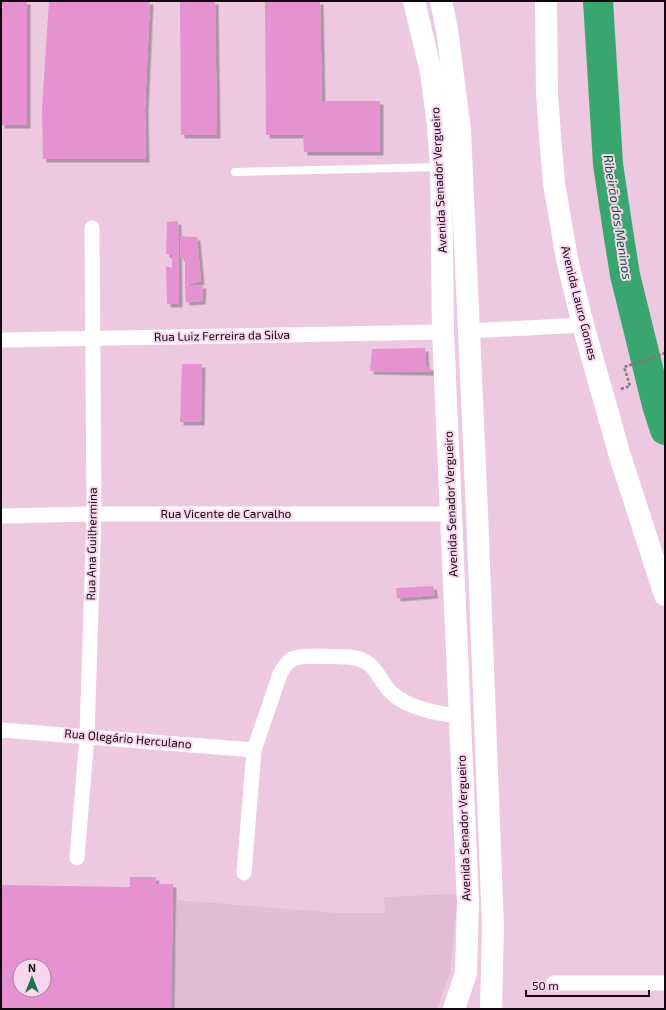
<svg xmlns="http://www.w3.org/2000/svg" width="666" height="1010" font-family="'Exo 2',sans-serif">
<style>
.built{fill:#e4bbd7}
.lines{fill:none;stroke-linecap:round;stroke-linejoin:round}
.river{stroke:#3aa66f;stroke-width:30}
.building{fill:#e792d0;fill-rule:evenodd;filter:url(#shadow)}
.path{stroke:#897182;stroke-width:2.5;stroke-dasharray:3 2;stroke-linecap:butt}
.service{stroke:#fff;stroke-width:8}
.minor{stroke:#fff;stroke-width:15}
.primary{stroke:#fff;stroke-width:22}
.labels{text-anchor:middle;stroke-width:4;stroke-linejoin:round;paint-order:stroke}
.street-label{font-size:12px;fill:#130810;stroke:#fad6ee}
.water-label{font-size:13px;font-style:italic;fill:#055a36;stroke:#fad6ee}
</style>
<defs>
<filter id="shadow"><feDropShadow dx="3.5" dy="3.5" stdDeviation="0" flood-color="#0004"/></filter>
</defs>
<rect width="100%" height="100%" fill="#ecc9e1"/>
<path class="built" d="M458 894 450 973 437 1009H175L177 900 337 913H385L384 897Z"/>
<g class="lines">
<path class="river" d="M598 1 608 164 618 231 625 275 657 405 665 430"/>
</g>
<g class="building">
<rect x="1" y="1" width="26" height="124"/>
<path d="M49 1H150L145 109 146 159H43L42 109Z"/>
<path d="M180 1H215L217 135H181Z"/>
<path d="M265 1H320L322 101H380V152H304L303 135H266Z"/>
<path d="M178 221 179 304H167L166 266 172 268V255L166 254 167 222Z"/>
<path d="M180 236 197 237 201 281 185 285V259L180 257Z"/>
<path d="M185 285H203L202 301 186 302Z"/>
<path d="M425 348 426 367H430L431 372 370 371 372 349Z"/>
<path d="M182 364H202L201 422H180Z"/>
<path d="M433 586 435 595 397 598 396 588Z"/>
<path d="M130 877H156L155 884H173L171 1009H1V885L130 887ZM20 966H44V990H20Z"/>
</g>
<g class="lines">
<path class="path" d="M621 389 630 386 624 367 665 353"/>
<path class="service" d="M235 172 440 167"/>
<g class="minor">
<path d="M469 331 583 325"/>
<path d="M1 340 443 332"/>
<path d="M1 516 94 514H452"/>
<path d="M1 730 254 750"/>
<path d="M77 858 87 736 94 514 92 228"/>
<path d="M244 873 254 750 280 674C283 668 286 663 292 659 302 654 338 657 350 657 379 661 375 678 393 694 408 708 439 714 459 716"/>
<path d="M554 983H665"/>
</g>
<g class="primary">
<path d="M414 1 431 72 438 125 441 167 443 332 468 903 466 973 454 1009"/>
<path d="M441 1 447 30 460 130 477 512 493 927 491 1009"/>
<path d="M546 1 547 94 550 135 554 183 567 259 583 325 620 456 665 595"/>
</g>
</g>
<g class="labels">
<g class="street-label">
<text transform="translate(439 180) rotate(-93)" y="4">Avenida Senador Vergueiro</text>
<text transform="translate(579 303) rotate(76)" y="4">Avenida Lauro Gomes</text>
<text transform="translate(222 336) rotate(-1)" y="4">Rua Luiz Ferreira da Silva</text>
<text transform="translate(451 504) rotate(-92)" y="4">Avenida Senador Vergueiro</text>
<text x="226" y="518">Rua Vicente de Carvalho</text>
<text transform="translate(92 544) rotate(-89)" y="4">Rua Ana Guilhermina</text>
<text transform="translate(128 739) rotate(5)" y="4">Rua Olegário Herculano</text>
<text transform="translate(464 828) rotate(-92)" y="4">Avenida Senador Vergueiro</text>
</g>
<g class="water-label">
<text transform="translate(618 217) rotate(81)" y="5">Ribeirão dos Meninos</text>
</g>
</g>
<rect width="666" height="1010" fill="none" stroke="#130810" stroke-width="4"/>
<g transform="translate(32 978)"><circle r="19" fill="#fad6ee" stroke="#9e8495"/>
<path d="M0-3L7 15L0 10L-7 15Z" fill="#177449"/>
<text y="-6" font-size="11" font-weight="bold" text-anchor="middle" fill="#130810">N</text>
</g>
<path d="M526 990v6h123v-6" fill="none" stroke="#130810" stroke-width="2"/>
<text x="532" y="990" font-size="12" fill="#130810" stroke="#fad6ee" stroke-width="3" paint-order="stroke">50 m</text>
</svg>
